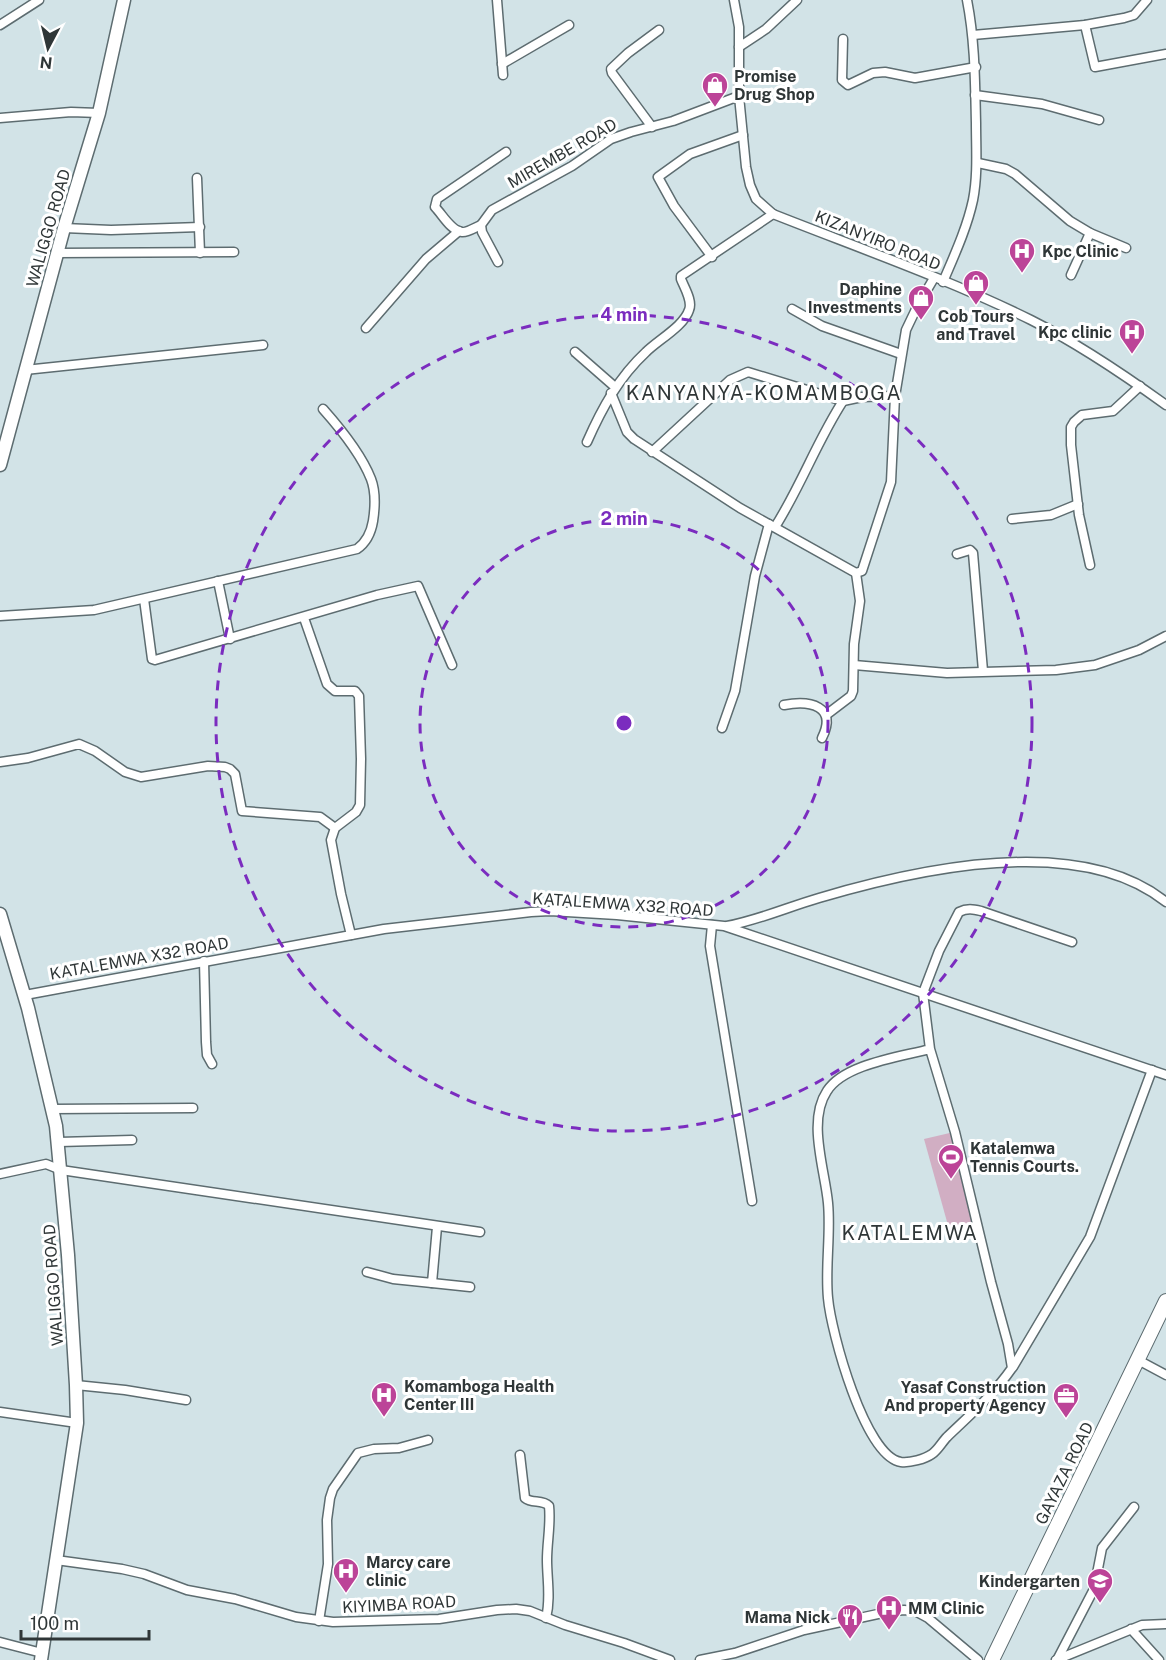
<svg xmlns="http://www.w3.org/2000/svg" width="1166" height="1660" font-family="'Public Sans',sans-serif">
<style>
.green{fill:#d1aec3}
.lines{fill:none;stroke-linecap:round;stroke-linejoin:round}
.street-casing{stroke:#5d6c70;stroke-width:11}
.secondary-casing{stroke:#5d6c70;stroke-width:15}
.primary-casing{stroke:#5d6c70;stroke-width:16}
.street{stroke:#fff;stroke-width:8}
.secondary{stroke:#fff;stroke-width:12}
.primary{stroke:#fff;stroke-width:14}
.ring{fill:none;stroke:#7b2cbf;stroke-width:3;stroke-dasharray:10 8}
.labels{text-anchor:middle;stroke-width:6;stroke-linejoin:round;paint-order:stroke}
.poi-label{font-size:16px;font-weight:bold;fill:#2f3637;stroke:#fff;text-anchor:start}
.street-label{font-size:16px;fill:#2f3637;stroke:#fff}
.quarter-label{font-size:20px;letter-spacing:1.5px;fill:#2f3637;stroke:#fff}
.centre{fill:#7b2cbf;stroke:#fff;stroke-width:3}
.ring-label{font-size:18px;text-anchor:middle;font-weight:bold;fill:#7b2cbf;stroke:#fff;stroke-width:6;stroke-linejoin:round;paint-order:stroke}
</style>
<rect width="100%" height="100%" fill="#d2e3e7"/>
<path class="green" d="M954 1132 976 1221 949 1229 924 1139Z"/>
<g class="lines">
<g class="street-casing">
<g id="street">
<path d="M497 0 503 75"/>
<path d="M734 0 739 27V96L746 167 750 185 756 199 773 214C859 248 948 279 1031 320 1079 344 1123 374 1166 405"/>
<path d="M0 25 39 0"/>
<path d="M1085 25 1095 67 1166 54"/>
<path d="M973 35 1085 25 1124 18 1134 15 1147 0"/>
<path d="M843 39 842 80 848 85 873 73 885 72 915 78 976 67"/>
<path d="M739 47 766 29 797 0"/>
<path d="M502 64 569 25"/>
<path d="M975 95 1042 104 1099 120"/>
<path d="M0 118 71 112 99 113"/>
<path d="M652 127 612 73 611 69 628 53 659 30"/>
<path d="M978 163 1006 169 1015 174 1070 221 1090 233 1126 248"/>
<path d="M197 178 200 253"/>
<path d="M481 225C476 227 467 233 462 232 451 231 442 214 435 207L437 199 506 152"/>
<path d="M64 228 111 230 200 227"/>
<path d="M57 253 234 252"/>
<path d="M712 257 674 206 658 177 690 154 743 135"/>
<path d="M498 262 482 232 481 225 492 210 572 166 611 139 631 132 673 121 739 96"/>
<path d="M1071 275 1090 233"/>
<path d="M943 282C954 256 967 228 973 200 978 174 976 149 976 123 975 81 975 41 967 0"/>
<path d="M792 309 822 326 901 354"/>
<path d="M366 328 426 259 459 231"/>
<path d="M575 352 615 387"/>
<path d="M25 370 263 345"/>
<path d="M611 393 627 432 634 439 740 508 856 573"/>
<path d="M587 442C602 408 619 377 646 352 658 340 684 326 689 310 693 301 684 287 681 279V276L773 214"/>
<path d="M652 452 730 380 748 372 843 401 862 397 895 396"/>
<path d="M1012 519 1051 515 1078 504"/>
<path d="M775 527C801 486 817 441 843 401"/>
<path d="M957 554 970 550 973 553 983 671"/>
<path d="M1090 565 1079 515 1071 445V427L1074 422 1082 415 1113 411 1140 386"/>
<path d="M856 573 862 571 891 482 895 396 906 330 917 307 934 278"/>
<path d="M218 581 230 639"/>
<path d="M144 599 152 659 155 660 377 595 418 586 452 665"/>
<path d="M0 616 94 610 357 549C367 542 371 533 373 521 375 508 376 492 371 479 362 456 339 427 323 409"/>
<path d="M304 618 327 684 335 691H355L359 696 361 759 360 805 356 812 335 828 331 840 341 894 351 935"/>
<path d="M854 665 947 673 1056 670 1095 665 1139 650 1166 636"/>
<path d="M784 705C810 700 838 706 822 738"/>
<path d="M826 715 851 696 853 691 854 644 860 601 856 573"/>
<path d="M722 728 735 691 755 576 769 524"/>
<path d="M0 762 28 758 79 744 95 751 125 772 141 777 208 766 225 767 230 769 235 774 242 811 320 817 335 828"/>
<path d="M712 925 710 946 752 1201"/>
<path d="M727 926C759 920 788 907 819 898 917 869 1079 832 1166 902"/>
<path d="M204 961 206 1042 207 1055 212 1064"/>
<path d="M25 995 384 929 531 912 550 911 617 915 724 926 1166 1075"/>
<path d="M930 1049C900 1057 844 1064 827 1091 807 1121 825 1170 828 1203 831 1234 825 1267 828 1298 831 1332 865 1457 901 1462 910 1463 925 1459 932 1454 938 1450 942 1442 947 1437 970 1415 994 1394 1012 1368L1008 1344 991 1282 955 1132 930 1049 923 993 939 951 959 912C967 908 973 909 981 911L1072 942"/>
<path d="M53 1109 193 1108"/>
<path d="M59 1142 132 1140"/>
<path d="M0 1174 46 1164 61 1170 480 1232"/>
<path d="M367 1272 393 1279 432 1283 437 1227"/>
<path d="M432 1283 470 1287"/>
<path d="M1138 1360 1166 1375"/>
<path d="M1013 1367 1090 1237 1152 1070"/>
<path d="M76 1385 125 1390 186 1400"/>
<path d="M0 1412 77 1423"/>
<path d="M520 1455 525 1498C532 1504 542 1499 549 1506 551 1524 547 1542 547 1560 547 1579 551 1599 546 1618"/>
<path d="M56 1560 122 1569 144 1574 187 1590 235 1599 296 1617 333 1622 439 1619 497 1610 516 1609 530 1611 565 1625 624 1643 670 1660"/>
<path d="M319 1621 328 1564 327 1520 330 1498 333 1489 358 1453 374 1449 399 1448 428 1440"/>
<path d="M1131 1629 1159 1660"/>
<path d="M0 1642 42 1653"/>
<path d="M700 1660 735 1653 804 1630 887 1612 904 1610 915 1611 928 1618 978 1660"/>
<path d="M1056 1660 1142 1625 1166 1624"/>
<path d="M1057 1660 1094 1589 1102 1548 1134 1507"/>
</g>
</g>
<g class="secondary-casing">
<g id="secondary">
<path d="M0 465 64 228 99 113 124 0"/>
<path d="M0 914 28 1008 56 1126 68 1255 76 1385 77 1423 41 1660"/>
</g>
</g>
<g class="primary-casing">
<path id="primary" d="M992 1660 1166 1301"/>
</g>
<use href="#street" class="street"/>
<use href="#secondary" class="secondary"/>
<use href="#primary" class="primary"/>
</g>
<g class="ring">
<circle cx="624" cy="723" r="204"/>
<circle cx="624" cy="723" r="408"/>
</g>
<defs>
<g id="shop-pin" transform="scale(1.35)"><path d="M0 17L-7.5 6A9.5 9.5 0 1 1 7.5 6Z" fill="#bc4498" stroke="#fff"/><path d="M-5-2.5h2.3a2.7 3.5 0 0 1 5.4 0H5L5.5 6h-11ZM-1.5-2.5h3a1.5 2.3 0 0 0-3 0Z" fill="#fff"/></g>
<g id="hospital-pin" transform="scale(1.35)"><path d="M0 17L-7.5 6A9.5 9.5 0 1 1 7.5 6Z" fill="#bc4498" stroke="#fff"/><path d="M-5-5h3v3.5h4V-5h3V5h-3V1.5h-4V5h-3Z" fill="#fff"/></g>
<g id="stadium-pin" transform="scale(1.35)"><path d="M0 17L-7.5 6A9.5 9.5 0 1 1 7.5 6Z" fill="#bc4498" stroke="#fff"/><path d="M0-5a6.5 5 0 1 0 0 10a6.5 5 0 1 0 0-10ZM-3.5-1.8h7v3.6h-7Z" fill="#fff"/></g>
<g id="office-pin" transform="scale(1.35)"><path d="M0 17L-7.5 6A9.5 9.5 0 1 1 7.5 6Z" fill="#bc4498" stroke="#fff"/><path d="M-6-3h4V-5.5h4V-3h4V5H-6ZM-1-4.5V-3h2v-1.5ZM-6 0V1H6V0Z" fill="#fff"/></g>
<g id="school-pin" transform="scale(1.35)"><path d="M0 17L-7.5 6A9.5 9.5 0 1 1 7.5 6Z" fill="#bc4498" stroke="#fff"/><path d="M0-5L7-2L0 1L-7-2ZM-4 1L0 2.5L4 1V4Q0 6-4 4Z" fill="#fff"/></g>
<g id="restaurant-pin" transform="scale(1.35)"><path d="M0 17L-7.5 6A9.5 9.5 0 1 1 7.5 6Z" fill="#bc4498" stroke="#fff"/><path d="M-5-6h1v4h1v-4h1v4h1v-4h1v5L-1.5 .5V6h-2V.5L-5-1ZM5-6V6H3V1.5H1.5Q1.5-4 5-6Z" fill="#fff"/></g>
</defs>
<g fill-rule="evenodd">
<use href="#shop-pin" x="715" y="85"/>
<use href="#hospital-pin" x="1022" y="251"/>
<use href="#shop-pin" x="976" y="283"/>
<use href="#shop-pin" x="921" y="298"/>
<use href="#hospital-pin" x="1132" y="332"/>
<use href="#stadium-pin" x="951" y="1157"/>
<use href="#hospital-pin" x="384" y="1395"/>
<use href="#office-pin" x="1066" y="1396"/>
<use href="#hospital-pin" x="346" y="1571"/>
<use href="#school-pin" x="1100" y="1581"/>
<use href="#hospital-pin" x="889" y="1608"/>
<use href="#restaurant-pin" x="850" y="1617"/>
</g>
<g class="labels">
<g class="poi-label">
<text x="734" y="82">Promise<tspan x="734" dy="18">Drug Shop</tspan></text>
<text x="1042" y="257">Kpc Clinic</text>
<text x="902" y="295" text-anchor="end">Daphine<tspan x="902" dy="18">Investments</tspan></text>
<text x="976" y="322" text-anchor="middle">Cob Tours<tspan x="976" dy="18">and Travel</tspan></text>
<text x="1112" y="338" text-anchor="end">Kpc clinic</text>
<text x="970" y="1154">Katalemwa<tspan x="970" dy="18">Tennis Courts.</tspan></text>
<text x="404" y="1392">Komamboga Health<tspan x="404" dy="18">Center III</tspan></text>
<text x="1046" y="1393" text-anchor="end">Yasaf Construction<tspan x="1046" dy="18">And property Agency</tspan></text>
<text x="366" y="1568">Marcy care<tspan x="366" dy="18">clinic</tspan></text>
<text x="1080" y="1587" text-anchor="end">Kindergarten</text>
<text x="908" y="1614">MM Clinic</text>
<text x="830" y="1623" text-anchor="end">Mama Nick</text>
</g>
<g class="street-label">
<text transform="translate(562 153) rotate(-30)" y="6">MIREMBE ROAD</text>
<text transform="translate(48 228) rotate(-74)" y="6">WALIGGO ROAD</text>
<text transform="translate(878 240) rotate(22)" y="6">KIZANYIRO ROAD</text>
<text transform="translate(623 904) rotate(4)" y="6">KATALEMWA X32 ROAD</text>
<text transform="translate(139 958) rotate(-10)" y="6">KATALEMWA X32 ROAD</text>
<text transform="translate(53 1285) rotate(-94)" y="6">WALIGGO ROAD</text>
<text transform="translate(1064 1473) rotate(-64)" y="6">GAYAZA ROAD</text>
<text transform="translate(399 1604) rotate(-3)" y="6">KIYIMBA ROAD</text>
</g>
<g class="quarter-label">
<text x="764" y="400">KANYANYA-KOMAMBOGA</text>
<text x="910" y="1240">KATALEMWA</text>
</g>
</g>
<circle cx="624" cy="723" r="9" class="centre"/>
<g class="ring-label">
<text x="624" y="321">4 min</text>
<text x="624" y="525">2 min</text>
</g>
<g transform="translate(48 48) rotate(187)" stroke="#ffffff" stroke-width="4.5" paint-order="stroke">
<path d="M0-4.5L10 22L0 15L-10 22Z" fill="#2f3637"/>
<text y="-9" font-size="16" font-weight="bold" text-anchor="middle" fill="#2f3637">N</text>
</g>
<path d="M21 1630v9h128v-9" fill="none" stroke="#2f3637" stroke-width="3"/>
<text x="30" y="1630" font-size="18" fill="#2f3637" stroke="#ffffff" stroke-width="4.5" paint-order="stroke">100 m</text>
</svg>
